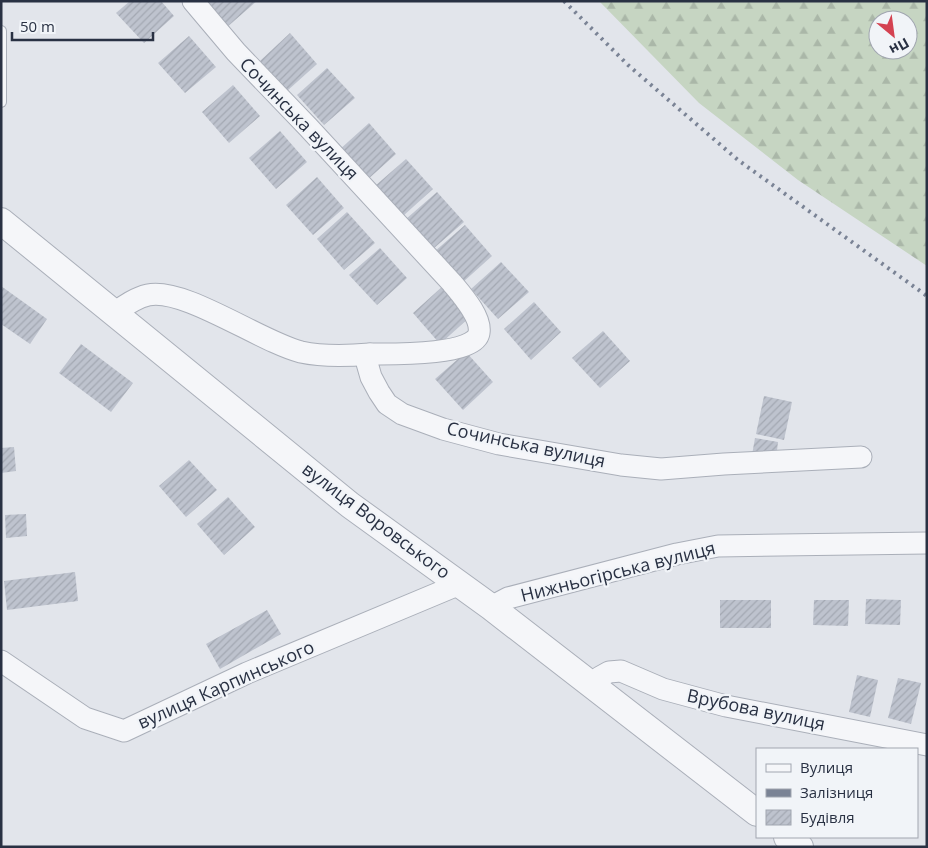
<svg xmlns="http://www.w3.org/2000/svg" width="928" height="848" font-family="'Open Sans',sans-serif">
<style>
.forest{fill:url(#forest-firs);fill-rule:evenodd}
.building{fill:url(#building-hatch)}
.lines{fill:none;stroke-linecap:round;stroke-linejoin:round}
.service-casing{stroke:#aaafb9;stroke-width:12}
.minor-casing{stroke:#aaafb9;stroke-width:23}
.tertiary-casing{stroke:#aaafb9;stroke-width:28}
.service{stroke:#f5f6f9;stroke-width:10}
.minor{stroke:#f5f6f9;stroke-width:21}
.tertiary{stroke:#f5f6f9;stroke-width:26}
.rail{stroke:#7a8395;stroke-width:4;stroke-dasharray:2.5 5;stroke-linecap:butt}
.labels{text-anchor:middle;stroke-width:4.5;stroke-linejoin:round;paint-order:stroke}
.street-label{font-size:18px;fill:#293143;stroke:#f1f4f8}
</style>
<defs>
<pattern id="forest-firs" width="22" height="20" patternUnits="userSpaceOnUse" patternTransform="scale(1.25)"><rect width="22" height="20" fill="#c6d5c2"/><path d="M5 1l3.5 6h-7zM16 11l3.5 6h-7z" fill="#aab7a8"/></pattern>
<pattern id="building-hatch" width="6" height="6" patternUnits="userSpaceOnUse" patternTransform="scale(1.25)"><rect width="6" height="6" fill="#bec3ce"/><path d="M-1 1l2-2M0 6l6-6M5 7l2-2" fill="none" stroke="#a3a8b2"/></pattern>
</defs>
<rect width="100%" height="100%" fill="#e2e5eb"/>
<path class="forest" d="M599 1H927V266L798 180 699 103ZM878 20H908V50H878Z"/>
<g class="building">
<path d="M130 1H161L174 16 144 43 116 13Z"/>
<path d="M202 1H257L226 28Z"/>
<path d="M290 33 317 64 287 91 260 61Z"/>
<path d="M189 36 216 67 185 93 158 63Z"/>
<path d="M327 68 355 98 324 125 297 95Z"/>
<path d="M233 85 260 116 229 143 202 112Z"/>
<path d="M369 123 396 154 366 181 338 151Z"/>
<path d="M280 131 307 162 276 189 249 158Z"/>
<path d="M406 159 433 189 403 216 375 186Z"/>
<path d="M317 177 344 208 313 235 286 205Z"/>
<path d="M437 192 464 222 433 249 406 219Z"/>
<path d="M347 212 375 243 344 270 317 239Z"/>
<path d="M465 225 492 256 462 283 434 252Z"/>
<path d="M380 248 407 278 377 305 349 275Z"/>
<path d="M501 262 529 292 498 319 471 289Z"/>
<path d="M1 286 47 319 30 344 1 324Z"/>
<path d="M443 286 470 317 440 344 413 313Z"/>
<path d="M534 302 561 332 531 360 504 329Z"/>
<path d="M603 331 630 361 600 388 572 358Z"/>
<path d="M81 344 133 383 111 412 59 373Z"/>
<path d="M466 352 493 382 463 410 435 379Z"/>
<path d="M764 396 792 402 784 440 756 434Z"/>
<path d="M755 438 778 442 776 459 752 455Z"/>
<path d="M14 447 16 471 1 473V448Z"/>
<path d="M189 460 217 490 186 517 159 486Z"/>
<path d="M228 497 255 527 224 555 197 524Z"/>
<path d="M26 514 27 536 6 538 5 515Z"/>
<path d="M75 572 78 601 7 610 4 581Z"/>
<path d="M866 599 901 600 900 625 865 624Z"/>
<rect x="720" y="600" width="51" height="28"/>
<path d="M814 600H849L848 626 813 625Z"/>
<path d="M267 610 281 634 220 669 206 644Z"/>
<path d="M857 675 878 680 870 717 849 712Z"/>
<path d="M898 678 921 683 911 724 888 718Z"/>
</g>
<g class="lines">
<g class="service-casing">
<path id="service" d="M1 31V102"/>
</g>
<g class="minor-casing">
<g id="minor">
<path d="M193 1 236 52 308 127 452 283C461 294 482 317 479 333 475 356 390 354 370 354L367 363 371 377 379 392 387 404 402 414 443 429 499 444 621 465 661 469 724 464 861 457"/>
<path d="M114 313C124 306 135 298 148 295 184 287 261 342 301 352 324 357 347 356 370 354"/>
<path d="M491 607 508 598 677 554 718 546 927 543"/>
<path d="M1 661 85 718 124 731 247 673 460 584"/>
<path d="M592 684 600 677 609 672 621 671 663 689 726 706 927 745"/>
</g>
</g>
<g class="tertiary-casing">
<g id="tertiary">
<path d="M1 221 350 505 491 607 757 813"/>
<path d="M787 837 800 847"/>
</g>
</g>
<use href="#service" class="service"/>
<use href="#minor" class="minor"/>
<use href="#tertiary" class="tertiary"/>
<path class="rail" d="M564 1 628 65 738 160 927 296"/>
</g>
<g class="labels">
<g class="street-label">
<text transform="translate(299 119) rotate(46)" y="6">Сочинська вулиця</text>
<text transform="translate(526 445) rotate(12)" y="6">Сочинська вулиця</text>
<text transform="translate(376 521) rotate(37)" y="6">вулиця Воровського</text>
<text transform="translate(618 572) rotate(-14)" y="6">Нижньогірська вулиця</text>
<text transform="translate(226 685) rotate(-24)" y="6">вулиця Карпинського</text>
<text transform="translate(756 710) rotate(12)" y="6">Врубова вулиця</text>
</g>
</g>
<rect width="928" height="848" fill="none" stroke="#293143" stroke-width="5"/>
<rect x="756" y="748" width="162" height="90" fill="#f1f4f8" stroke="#a1a6b0"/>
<rect x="766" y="764" width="25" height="8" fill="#f5f6f9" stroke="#a1a6b0"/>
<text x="800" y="773" font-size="15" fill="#293143">Вулиця</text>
<rect x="766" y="789" width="25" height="8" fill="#7a8395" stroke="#a1a6b0"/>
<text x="800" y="798" font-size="15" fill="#293143">Залізниця</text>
<rect x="766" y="810" width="25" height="15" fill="url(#building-hatch)" stroke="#a1a6b0"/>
<text x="800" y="823" font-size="15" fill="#293143">Будівля</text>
<g transform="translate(893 35) rotate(151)"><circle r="24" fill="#f1f4f8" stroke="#a1a6b0"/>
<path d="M0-4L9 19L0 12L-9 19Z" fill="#d44251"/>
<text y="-8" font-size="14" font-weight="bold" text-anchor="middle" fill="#293143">Пн</text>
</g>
<path d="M12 32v8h141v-8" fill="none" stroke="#293143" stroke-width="2.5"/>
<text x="20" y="32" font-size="15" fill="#293143" stroke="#f1f4f8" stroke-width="4" paint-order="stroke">50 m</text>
</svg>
